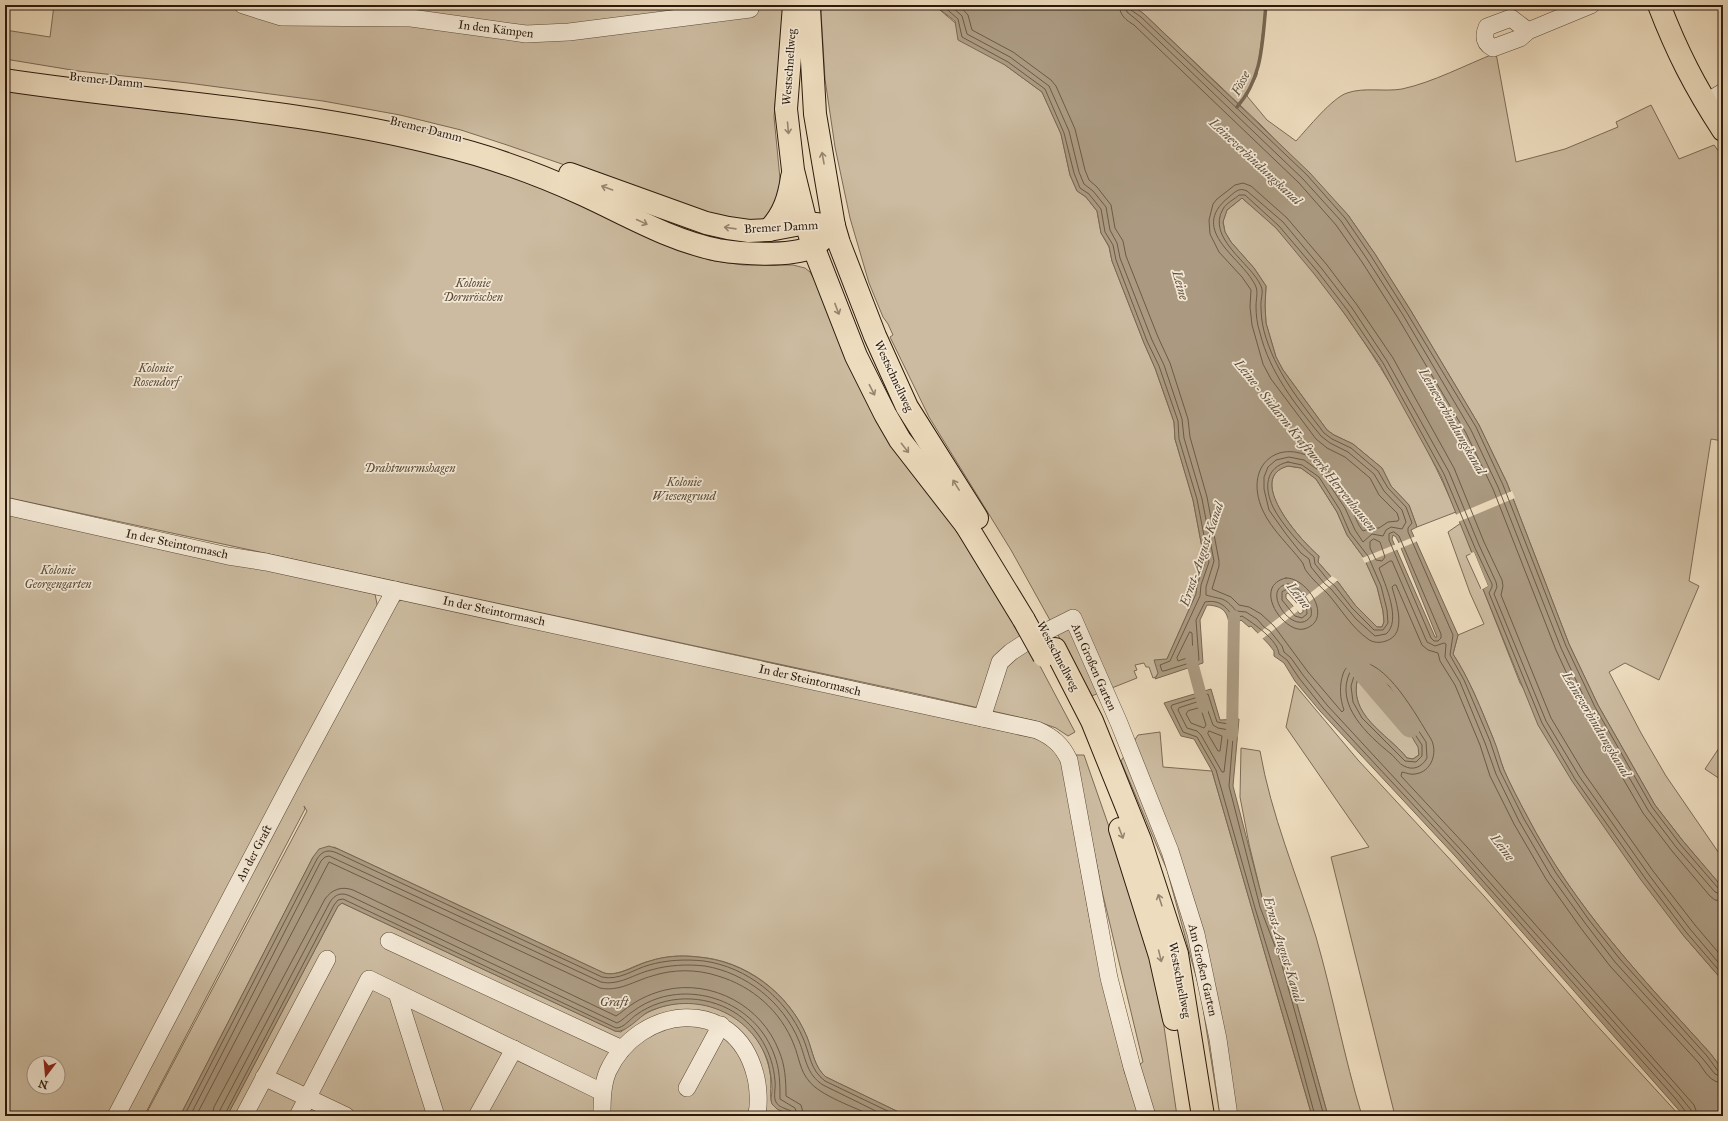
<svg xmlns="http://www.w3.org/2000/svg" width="1728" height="1121" font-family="'IM FELL Great Primer',serif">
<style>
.green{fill:#ccbba0;stroke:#7c6a56;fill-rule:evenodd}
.water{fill:#ab9a81;stroke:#786752;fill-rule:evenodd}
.pier{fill:#eddcbe}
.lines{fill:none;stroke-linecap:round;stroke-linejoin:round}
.shore{stroke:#6b5a46;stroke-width:1}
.stream{stroke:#786752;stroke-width:3.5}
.canal{stroke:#ab9a81;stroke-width:12}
.river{stroke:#ab9a81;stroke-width:21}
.minor-casing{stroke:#5c4a38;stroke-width:18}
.major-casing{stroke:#2b1a0c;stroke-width:24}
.highway-casing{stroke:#2b1a0c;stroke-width:24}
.minor{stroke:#f3e8d5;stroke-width:17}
.major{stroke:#eddcbe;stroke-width:22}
.highway{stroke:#eddcbe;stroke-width:22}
.highway-bridge-casing{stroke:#2b1a0c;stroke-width:24;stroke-linecap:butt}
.highway-bridge{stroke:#eddcbe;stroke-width:22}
.oneway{stroke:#96856e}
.labels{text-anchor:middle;stroke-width:3.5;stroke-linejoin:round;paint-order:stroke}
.street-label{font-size:12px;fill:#2b1a0c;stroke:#f3e8d5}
.park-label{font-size:12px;font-style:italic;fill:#5b4a38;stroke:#f3e8d5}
.water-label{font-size:13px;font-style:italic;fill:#5e4d3b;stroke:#f3e8d5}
</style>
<rect width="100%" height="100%" fill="#eddcbe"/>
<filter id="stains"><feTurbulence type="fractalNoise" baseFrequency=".005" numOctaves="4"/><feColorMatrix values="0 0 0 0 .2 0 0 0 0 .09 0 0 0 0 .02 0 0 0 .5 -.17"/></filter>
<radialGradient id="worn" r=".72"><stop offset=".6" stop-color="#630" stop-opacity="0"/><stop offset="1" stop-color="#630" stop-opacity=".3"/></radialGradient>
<g class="green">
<path d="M54 5H235L251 14 387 12 380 5H782L783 15 774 117 781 189 766 220 732 223 507 145 461 130 400 115 323 101 188 83 78 71 5 59V30L50 37Z"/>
<path d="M824 5H934L1005 65 1042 92 1061 134 1070 175 1077 191 1086 197 1097 211 1101 233 1109 247 1112 261 1144 343 1155 368 1174 422 1175 439 1193 500 1205 563 1197 585 1196 594 1167 659 1156 677 1153 678 1149 667H1146L1144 663 1135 665 1137 670 1134 671 1137 678 1089 697 1056 631 1011 550 929 417 890 337 893 335 888 324 883 317 869 283 850 218 835 147 825 79 821 12Z"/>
<path d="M1132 5H1266L1257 75 1247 96 1267 120 1296 141C1308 128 1332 98 1347 93 1364 87 1384 92 1402 89 1434 82 1465 65 1496 53L1516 162 1565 149 1618 127 1616 122 1651 105 1679 159 1714 145 1723 157V441L1711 439 1689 581 1699 586 1659 680 1625 663 1609 672 1641 733 1666 776 1723 859V888L1683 841 1655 805 1598 705 1569 644 1507 483 1479 425 1411 311 1375 254 1348 215 1260 124 1144 14Z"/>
<path d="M5 88 258 119 443 153 564 195 660 241 709 260 743 265H793L805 268 810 272 825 298 941 505 1023 634 1075 732 1068 736 1056 728 1036 721 913 693 5 497Z"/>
<path d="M1242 198C1253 208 1265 217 1276 228 1294 246 1309 267 1325 287 1377 356 1422 432 1456 512L1417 527 1409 505 1391 486 1382 468 1353 444 1334 435 1327 430 1283 370 1276 357 1266 323 1265 306 1266 286 1254 268 1231 242 1225 232 1223 221 1227 210Z"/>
<path d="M1288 466 1301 468 1316 479 1337 512 1347 535 1364 558 1377 587 1383 611 1384 622 1382 627H1377L1355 605 1338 582 1332 578 1318 562 1319 556C1302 542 1244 478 1288 466Z"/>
<path d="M5 511 375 594 378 609 109 1116H5ZM34 1063H58V1087H34Z"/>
<path d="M1461 523 1472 553 1466 556 1481 589H1483L1520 683 1683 935 1723 981V1070L1710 1053C1642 978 1574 907 1527 816 1519 801 1511 786 1504 770 1500 760 1497 749 1493 738 1481 709 1470 680 1453 654L1458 635 1484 624 1470 593 1448 532Z"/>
<path d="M403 599 1040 739C1051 746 1057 753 1062 764L1091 926 1125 1074 1143 1062 1102 891 1075 755H1084L1123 867 1156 971 1177 1116H907L826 1077C814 1067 813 1052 807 1037 789 993 745 960 698 957 682 955 665 956 650 961 635 964 619 977 604 973L334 847 313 857 180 1116H145L307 811 304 806 305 809 144 1116H119L396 603Z"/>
<path d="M1358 677C1382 679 1406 728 1419 747V755L1413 759 1407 758C1387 733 1347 716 1358 677Z"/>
<path d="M1295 685 1358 760 1484 896 1590 1018 1680 1116H1395L1331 857 1369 847 1286 727Z"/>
<path d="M1160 732 1163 767 1212 771 1312 1116H1220L1201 995 1167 870 1121 761 1138 735Z"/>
<path d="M1723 742V781L1705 769Z"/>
<path d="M1241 748 1260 751C1271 815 1297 875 1316 937 1333 996 1344 1057 1362 1116H1328L1285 961 1264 906 1249 844 1240 797Z"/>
<path d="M342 903 615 1031 621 1032C631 1023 641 1015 653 1010 694 992 744 1010 763 1050 766 1057 769 1065 770 1073 772 1080 769 1098 772 1103 777 1110 785 1113 793 1116H227L338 906Z"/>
</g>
<g class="water">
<path d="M934 5H1132L1144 14 1310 173 1348 215 1375 254 1411 311 1479 425 1507 483 1569 644 1598 705 1655 805 1683 841 1723 888V981L1683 935 1641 880 1572 781 1538 725 1483 589 1488 586 1474 552 1472 553 1441 476 1380 365 1344 313 1315 275 1276 228 1242 198 1227 210 1223 222 1225 232 1231 242 1254 268 1266 286 1265 306 1266 323 1276 357 1283 370 1327 430 1334 435 1353 444 1382 468 1391 486 1409 505 1417 527 1411 530 1458 635 1453 654C1470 680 1481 709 1493 738 1498 749 1500 760 1504 770 1511 786 1519 801 1527 816 1574 907 1642 978 1710 1053L1723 1070V1116H1684L1456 857 1320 711 1295 681 1284 663 1274 656V651C1267 641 1259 635 1251 626L1249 627 1241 620 1238 623V631L1230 630C1228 614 1226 606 1207 605L1200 620 1203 663 1155 679 1158 673 1154 660 1167 659 1196 594 1197 585 1205 563 1193 500 1175 439 1174 422 1155 368 1144 343 1112 261 1109 246 1101 233 1097 211 1086 197 1077 191 1070 175 1061 134 1042 92 1005 65 958 40 955 21ZM1288 466 1301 468 1316 479 1337 512 1347 535 1364 558 1377 587 1383 611 1384 622 1382 627H1377L1355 605 1338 582 1332 578 1318 562 1319 556C1302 542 1244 478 1288 466ZM1393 535 1396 537 1399 543 1437 637H1435L1392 539ZM1288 593 1303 610V612L1300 614 1286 598V594ZM1358 677C1382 679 1406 728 1418 747L1419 755 1413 759 1407 758C1387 733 1347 715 1358 677Z"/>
<path d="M1211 689 1220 720 1239 719 1233 786 1264 905 1285 961 1328 1116H1312L1212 771 1194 739 1181 736 1164 703Z"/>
<path d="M329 846 338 849 604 973C619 977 635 965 650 961 665 956 682 955 698 957 745 961 789 993 807 1037 813 1052 814 1067 826 1077L907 1116H793L777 1109 772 1104C770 1099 772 1095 772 1089 772 1080 770 1071 768 1062 751 1012 695 990 648 1012 639 1017 625 1034 615 1031L342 903 338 906 227 1116H180L313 857 319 849Z"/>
</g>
<g class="pier">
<path d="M1512 491 1515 498 1458 522 1455 515Z"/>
<path d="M1416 536 1418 541 1365 563 1362 558Z"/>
<path d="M1474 552 1488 586 1481 590V587L1486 585 1472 555 1470 553Z"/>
<path d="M1332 576 1338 580 1300 609 1296 604Z"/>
<path d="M1294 606 1298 611 1262 639 1257 636 1256 635Z"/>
</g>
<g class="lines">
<g class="shore">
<path d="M942 5 958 19 962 37 1008 62 1045 89 1064 133 1074 173 1080 188 1089 194 1101 209 1105 232 1113 245 1116 260 1147 341 1159 366 1178 421 1179 439 1197 499 1209 562 1201 585 1200 596 1170 661 1160 665 1162 671H1164L1199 660 1196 620 1205 602C1220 599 1228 608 1234 619L1242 616C1253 623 1278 640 1279 654L1287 660 1299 678 1323 708 1459 854 1675 1098 1686 1112 1687 1116"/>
<path d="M950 5 962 16 967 34 1010 57 1049 86 1069 131 1079 172 1084 184 1093 191 1106 207 1110 230 1117 243 1120 258 1152 340 1164 365 1182 419 1184 438 1202 499 1214 561 1206 587V595C1222 600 1224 596 1236 611L1246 612 1257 619 1264 627 1270 631 1282 646 1284 652 1291 658 1303 675 1327 705 1462 851 1679 1095 1691 1110 1692 1116"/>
<path d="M959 5 968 15 972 30 1013 52 1051 80 1056 86 1075 129 1085 170 1089 180 1097 187 1111 205 1115 228 1123 241 1126 256 1158 337 1170 363 1188 419 1190 437 1207 497 1219 561V566L1212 589 1231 597 1239 605 1249 607 1261 614 1274 626 1308 672 1342 712 1344 710C1340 699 1339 686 1343 674 1345 668 1350 663 1356 662 1386 658 1417 717 1431 739 1438 752 1432 772 1415 774 1411 775 1407 773 1402 772L1401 776 1467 847 1694 1105 1698 1116"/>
<path d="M1119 5C1120 16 1126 20 1134 25L1299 183 1336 225 1362 262 1398 318 1466 433 1493 489 1556 650 1585 713 1643 813 1672 851 1710 896 1715 900 1723 901"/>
<path d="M1125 5 1127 12 1138 21 1303 179 1341 221 1367 259 1403 315 1471 430 1498 487 1561 648 1590 710 1648 810 1676 847 1715 892 1723 895"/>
<path d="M1130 5 1131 10 1141 17 1307 175 1345 218 1371 256 1407 313 1476 427 1503 485 1566 646 1595 707 1652 807 1680 844 1718 888 1723 890"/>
<path d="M1288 462 1302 465 1319 477 1340 510 1350 533 1368 556 1381 586 1387 610 1388 623 1383 630H1374L1352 608 1335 586 1328 580 1315 564 1314 557C1301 546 1281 523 1273 507 1264 488 1265 467 1288 462Z"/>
<path d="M1394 532 1399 536 1441 634V638L1438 641H1434L1431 638 1389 540V534Z"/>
<path d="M1374 539 1380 542 1385 557 1382 561 1376 560 1370 548V542Z"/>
<path d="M1286 578C1307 577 1335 620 1304 629 1284 634 1251 586 1286 578Z"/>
<path d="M1288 584C1300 586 1314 604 1311 616 1295 640 1258 588 1288 584Z"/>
<path d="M1288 589C1296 591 1308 605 1307 614L1302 618 1295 616 1282 600V592Z"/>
<path d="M1190 632 1192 633 1193 656 1178 661 1177 658Z"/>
<path d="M1359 668 1368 670 1389 686 1426 742 1427 758C1422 767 1413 771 1404 766 1399 764 1395 757 1391 754 1368 735 1334 705 1350 672Z"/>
<path d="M1358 673 1366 674 1385 689 1422 745V756L1416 762 1405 761 1362 718 1353 702 1351 686 1354 676Z"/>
<path d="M1204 700 1213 725 1218 728 1229 730 1224 772H1222L1201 735 1197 731 1187 728 1178 710 1179 708Z"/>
<path d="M1199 708 1201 709 1206 725 1204 728 1191 723 1186 714 1188 711Z"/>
<path d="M1209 731 1222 736 1220 751H1218L1208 734Z"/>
<path d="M1723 958 1695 925 1653 871 1584 773 1551 718 1501 595 1503 586 1502 580 1484 542 1454 468 1393 358 1357 305 1327 265 1287 218 1251 186 1243 183 1235 185 1217 199 1213 204 1209 220 1210 234 1219 252 1242 277 1251 290 1250 307 1252 325 1263 364 1271 379 1316 439 1327 448 1345 457 1370 478 1379 495 1397 513 1399 519 1398 521 1388 522 1379 528H1372L1363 531C1357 524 1355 515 1351 507 1347 498 1333 475 1326 469 1288 431 1240 460 1263 511 1272 530 1289 545 1302 562 1304 564 1304 569 1307 572 1313 580 1321 587 1328 594 1341 609 1352 628 1368 639 1373 643 1380 643 1386 641 1408 634 1396 602 1392 587L1394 585H1396L1422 645 1428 650 1438 653 1440 661 1455 685 1480 745 1490 776 1514 824 1546 879 1580 927 1610 966 1699 1063C1705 1072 1711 1083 1723 1083"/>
<path d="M1723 968 1690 929 1649 875 1579 776 1546 721 1494 594 1497 587 1496 582 1479 545 1449 472 1387 361 1352 308 1322 269 1283 222 1247 191C1239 187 1235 192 1229 197 1186 231 1245 259 1256 287 1258 292 1256 300 1256 306 1256 315 1257 324 1260 333 1270 373 1295 404 1321 436L1330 443 1348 452 1374 474 1384 491 1402 510 1406 522 1402 529 1391 527 1386 530 1383 536 1372 534 1363 542 1355 530 1345 508 1321 472 1304 460 1289 457 1276 460 1268 467 1264 477V489L1269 510 1286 534 1301 553 1309 559 1311 567 1324 583 1331 589 1356 619 1375 636 1386 634C1402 621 1385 584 1379 568L1390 561H1392L1427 642 1435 646 1444 643 1446 644 1445 657 1460 682 1485 743 1496 774 1519 821 1551 876 1585 923 1615 962 1703 1059 1715 1074 1723 1077"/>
<path d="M1723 975 1686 932 1645 878 1575 779 1542 723 1489 593 1492 587V584L1475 548 1444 474 1383 363 1348 311 1318 272 1279 226 1245 195H1239C1235 199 1226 203 1223 209 1206 238 1251 263 1261 286 1264 292 1260 301 1261 307 1261 315 1262 323 1264 331 1275 372 1299 400 1324 433L1332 439 1351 448 1378 471 1388 488 1406 507 1412 523 1408 528V532L1453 635 1450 655 1464 680 1490 741 1500 771 1524 819 1556 873 1589 920 1619 958 1707 1056 1718 1071 1723 1072"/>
<path d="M184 1116 317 859C322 851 328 849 337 853L602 977C619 981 634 969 649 965 666 960 686 959 704 961 747 967 786 998 803 1038 810 1054 810 1070 825 1081L898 1116"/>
<path d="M190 1116 321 861 325 857 329 856 601 982C619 986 634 974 651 970 668 965 687 964 705 966 746 973 783 1002 799 1041 806 1058 806 1074 823 1085L886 1116"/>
<path d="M196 1116 329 862 600 988C619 992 634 981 652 976 673 969 697 969 718 976 752 986 781 1011 794 1045 799 1057 800 1071 809 1081 819 1095 856 1108 873 1116"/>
<path d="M212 1116 214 1107 325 899C332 889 342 886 353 890L616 1016C621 1013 626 1008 631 1005 641 998 653 993 665 990 712 979 762 1006 779 1051 785 1065 786 1080 786 1096L801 1105 804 1116"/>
<path d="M218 1116 220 1110 330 902C335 894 342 892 350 896L617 1023C622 1021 627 1015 632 1012 640 1006 649 1001 659 998 705 984 757 1008 774 1054 780 1069 780 1084 780 1099L795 1108 798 1116"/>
<path d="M224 1116 334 905 338 900 343 899 616 1028C624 1028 630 1019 636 1015 665 994 704 994 734 1012 758 1027 773 1053 775 1081 776 1087 773 1097 776 1102 778 1107 787 1109 791 1111L793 1116"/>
<path d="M1315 1116 1292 1030 1255 908 1216 770 1197 737 1183 732 1171 707 1172 705 1208 694 1217 722 1234 725 1229 786 1260 907 1281 962 1324 1116"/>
</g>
<path class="stream" d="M1237 107C1263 77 1262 43 1266 5"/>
<g class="canal">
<path d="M1190 651 1193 666 1204 707"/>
<path d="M1232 735 1234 616"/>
</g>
<path class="river" d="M1356 664 1410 727"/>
<g class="minor-casing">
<g id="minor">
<path d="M243 5 281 17 411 18 526 34 569 32 750 9"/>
<path d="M1528 31 1511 18 1487 27C1483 37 1484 43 1493 48L1520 38 1528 31 1591 5"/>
<path d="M1705 103 1723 92"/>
<path d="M5 506 228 556 266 562 1037 730C1053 737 1062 745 1069 760L1109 978 1132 1067 1147 1116"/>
<path d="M982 718 1000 662 1011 652 1031 639 1073 618 1119 723 1170 851 1196 934 1218 1039 1229 1116"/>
<path d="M389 941 622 1049"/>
<path d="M397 993 436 1116"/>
<path d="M264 1077 346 1116"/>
<path d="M687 1088 721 1025"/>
<path d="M116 1116 292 781 395 590"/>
<path d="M244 1116 327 959"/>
<path d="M298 1116 369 979 602 1092"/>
<path d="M477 1116 514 1049"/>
<path d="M602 1116C602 1101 602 1085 608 1071 639 1005 734 994 755 1074 758 1084 760 1106 756 1116"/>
</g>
</g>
<g class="major-casing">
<g id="major">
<path d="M794 5 786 109 793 170 806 223 813 246 856 356 885 414 900 440 966 525"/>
<path d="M1659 5C1677 52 1695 87 1723 130"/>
<path d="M809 8 815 114 834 226 839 243 875 336 907 407 977 518"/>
<path d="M5 80C149 102 296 108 438 144 485 155 538 174 582 194 626 214 669 240 718 250 742 254 790 257 812 247 821 243 828 233 834 226"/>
<path d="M570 174 706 223 728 228 749 231 769 230 806 223 834 226"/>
<path d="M769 230C784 214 789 198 792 177"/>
</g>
</g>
<g class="highway-casing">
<g id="highway">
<path d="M809 8 810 5"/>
<path d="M966 525 1024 620"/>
<path d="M1055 649 1092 721 1140 840 1177 954 1203 1116"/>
<path d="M1120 829 1160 956 1174 1019"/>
</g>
</g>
<use href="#minor" class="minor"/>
<use href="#major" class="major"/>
<use href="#highway" class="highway"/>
<g class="highway-bridge-casing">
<path id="highway-bridge" d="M1024 620 1044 656"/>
</g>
<use href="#highway-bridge" class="highway-bridge"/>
</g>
<defs><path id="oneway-shaft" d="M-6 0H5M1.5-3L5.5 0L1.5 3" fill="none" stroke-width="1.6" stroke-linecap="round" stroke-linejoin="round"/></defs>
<g class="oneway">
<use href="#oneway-shaft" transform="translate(788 128) rotate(85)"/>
<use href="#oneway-shaft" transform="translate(823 158) rotate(-100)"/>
<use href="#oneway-shaft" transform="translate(607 188) rotate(-160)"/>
<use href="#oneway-shaft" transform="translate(642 222) rotate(25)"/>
<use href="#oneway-shaft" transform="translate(730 228) rotate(-172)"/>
<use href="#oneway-shaft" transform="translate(837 309) rotate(69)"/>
<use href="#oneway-shaft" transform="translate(872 390) rotate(63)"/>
<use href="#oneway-shaft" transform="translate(905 448) rotate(52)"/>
<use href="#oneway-shaft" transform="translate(956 485) rotate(-122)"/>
<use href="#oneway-shaft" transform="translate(1121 833) rotate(69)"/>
<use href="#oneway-shaft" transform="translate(1160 900) rotate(-108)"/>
<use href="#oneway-shaft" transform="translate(1160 956) rotate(76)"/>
</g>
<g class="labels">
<g class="street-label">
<text transform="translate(496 29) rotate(7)" y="4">In den Kämpen</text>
<text transform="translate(789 67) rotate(-86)" y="4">Westschnellweg</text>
<text transform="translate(106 80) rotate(6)" y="4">Bremer Damm</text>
<text transform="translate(426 129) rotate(14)" y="4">Bremer Damm</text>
<text transform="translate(781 227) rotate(-3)" y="4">Bremer Damm</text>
<text transform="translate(894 376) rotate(65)" y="4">Westschnellweg</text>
<text transform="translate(177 544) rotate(12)" y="4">In der Steintormasch</text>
<text transform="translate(494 611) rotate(12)" y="4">In der Steintormasch</text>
<text transform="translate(1058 656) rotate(62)" y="4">Westschnellweg</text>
<text transform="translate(1094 667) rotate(66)" y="4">Am Großen Garten</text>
<text transform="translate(810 680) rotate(13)" y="4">In der Steintormasch</text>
<text transform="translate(254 853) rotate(-62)" y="4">An der Graft</text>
<text transform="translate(1203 970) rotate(77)" y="4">Am Großen Garten</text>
<text transform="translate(1180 980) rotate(79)" y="4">Westschnellweg</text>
</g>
<g class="park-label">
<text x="473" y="287">Kolonie<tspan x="473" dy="14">Dornröschen</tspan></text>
<text x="156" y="372">Kolonie<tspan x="156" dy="14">Rosendorf</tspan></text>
<text x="410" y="472">Drahtwurmshagen</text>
<text x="684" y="486">Kolonie<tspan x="684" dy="14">Wiesengrund</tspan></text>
<text x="58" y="574">Kolonie<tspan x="58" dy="14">Georgengarten</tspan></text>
</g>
<g class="water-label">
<text transform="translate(1240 83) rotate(-63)" y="5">Fösse</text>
<text transform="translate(1256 161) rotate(43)" y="5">Leineverbindungskanal</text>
<text transform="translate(1181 285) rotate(75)" y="5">Leine</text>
<text transform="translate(1453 421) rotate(60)" y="5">Leineverbindungskanal</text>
<text transform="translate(1306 445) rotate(51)" y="5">Leine - Südarm Kraftwerk Herrenhausen</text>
<text transform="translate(1201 554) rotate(-71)" y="5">Ernst-August-Kanal</text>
<text transform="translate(1299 595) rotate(52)" y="5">Leine</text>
<text transform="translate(1597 724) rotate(59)" y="5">Leineverbindungskanal</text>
<text transform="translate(1503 847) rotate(53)" y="5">Leine</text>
<text transform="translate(1284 949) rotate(73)" y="5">Ernst-August-Kanal</text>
<text x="614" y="1006">Graft</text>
</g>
</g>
<rect width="1728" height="1121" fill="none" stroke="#eddcbe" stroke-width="20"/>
<rect x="6" y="6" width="1716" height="1109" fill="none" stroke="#2b1a0c" stroke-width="2"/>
<rect x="10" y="10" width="1708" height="1101" fill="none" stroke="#2b1a0c"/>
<g transform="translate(46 1075) rotate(196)"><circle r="19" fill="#f3e8d5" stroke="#a39685"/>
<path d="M0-3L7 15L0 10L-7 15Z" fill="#8f2418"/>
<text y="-6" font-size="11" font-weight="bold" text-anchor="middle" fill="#2b1a0c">N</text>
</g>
<rect width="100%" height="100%" filter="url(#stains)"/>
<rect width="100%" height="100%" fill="url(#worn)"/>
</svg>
